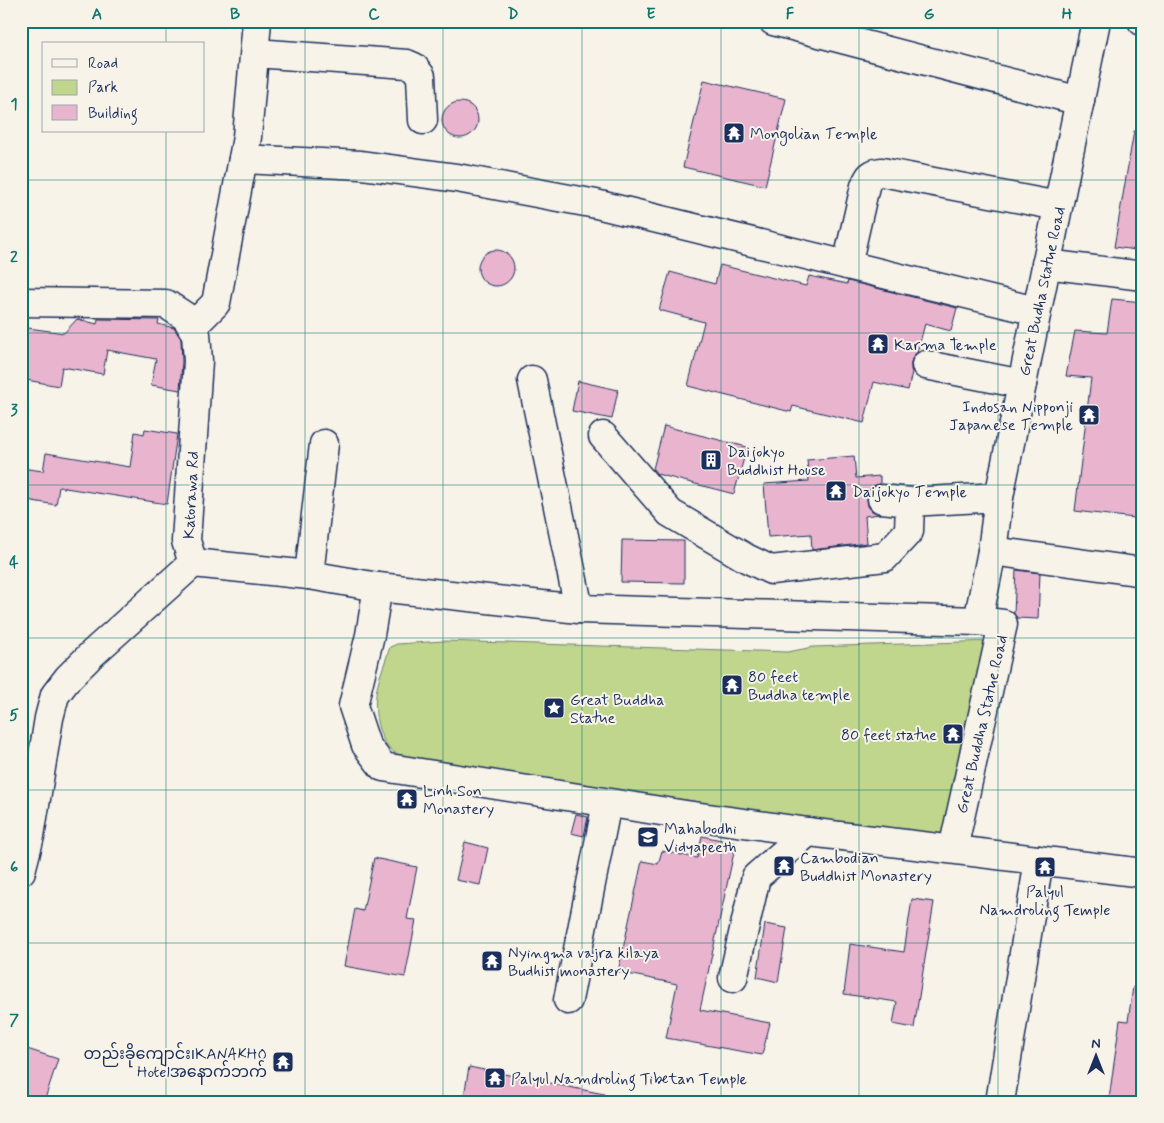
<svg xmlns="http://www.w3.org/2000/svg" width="1164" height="1123" font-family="Mynerve,'Noto Sans Myanmar',sans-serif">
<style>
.green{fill:#bfd68c;stroke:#6d8275}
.building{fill:#e9b4ce;stroke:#1b2f5e}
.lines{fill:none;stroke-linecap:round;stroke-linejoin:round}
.minor-casing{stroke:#1b2f5e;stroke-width:31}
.minor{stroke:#f7f3e8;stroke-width:28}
.grid{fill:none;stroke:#0f766e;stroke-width:1;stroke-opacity:0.55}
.labels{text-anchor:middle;stroke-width:4;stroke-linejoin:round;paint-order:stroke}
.poi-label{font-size:16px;fill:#1b2f5e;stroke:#f7f3e8;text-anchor:start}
.street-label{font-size:16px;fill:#1b2f5e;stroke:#f7f3e8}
.neatline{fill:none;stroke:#0f766e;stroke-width:2}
.grid-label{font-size:16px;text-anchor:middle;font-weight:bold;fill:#0f766e}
</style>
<rect width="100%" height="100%" fill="#f7f3e8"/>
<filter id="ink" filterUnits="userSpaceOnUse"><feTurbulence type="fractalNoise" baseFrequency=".02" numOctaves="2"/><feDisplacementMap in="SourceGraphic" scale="10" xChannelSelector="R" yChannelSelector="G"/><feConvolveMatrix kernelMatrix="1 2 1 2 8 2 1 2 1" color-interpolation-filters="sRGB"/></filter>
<g filter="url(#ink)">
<path class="green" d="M444 641 788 652 813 647 992 641 946 839 423 761C415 759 405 758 397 754 376 742 373 709 377 688 380 674 386 660 390 647L397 644Z"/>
<g class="building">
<path d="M704 80 786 99 765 186 683 167Z"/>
<circle cx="460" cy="120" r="18"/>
<path d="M1134 131 1143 132V251L1114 247Z"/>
<circle cx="496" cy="268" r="18"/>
<path d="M720 265 806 286 809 276 847 284 848 281 957 308 951 331 925 324 917 353 914 355 911 362V370L912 372 908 390 874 382 864 423 793 406 791 412 688 386 704 322 659 310 670 272 715 284Z"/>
<path d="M1112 299 1143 302V519L1075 511 1091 378 1066 376 1075 331 1107 333Z"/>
<path d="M77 319 97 324 98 319 159 320 158 324 174 328 181 339 182 361 180 390 151 385 156 359 107 350 103 374 62 367 59 386 21 379V327L64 333Z"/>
<path d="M578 381 618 390 612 419 572 411Z"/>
<path d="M664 426 747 447 734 494 657 474 653 469Z"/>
<path d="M145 429 177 434 167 504 59 487 56 505 21 499V468L43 471 46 453 130 467 135 432 144 434Z"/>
<path d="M854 456 856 478 880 476V484L875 485 870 489 867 497 868 506 872 511 880 514 865 516 867 543 812 550 811 534 768 537 764 484 809 481 807 460Z"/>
<path d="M622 540 684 541V583L621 582Z"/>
<path d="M1016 570 1040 573 1038 619 1017 618 1014 614Z"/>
<path d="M576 814 588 817 584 836 571 833Z"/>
<path d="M702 836 736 843 700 1010 770 1023 762 1055 666 1038 677 984 618 972 642 861 658 864 662 851 697 858Z"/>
<path d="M465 842 488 848 480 885 456 880Z"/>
<path d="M374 858 417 867 407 919 416 920 405 977 344 966 355 909 363 911Z"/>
<path d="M912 899 934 902 914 1028 893 1024 897 1002 844 994 850 944 904 952Z"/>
<path d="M765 924 787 928 778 982 757 977Z"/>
<path d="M1133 987 1143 988V1102H1130L1109 1099 1120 1020 1128 1021Z"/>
<path d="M21 1047 58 1059 44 1102H21Z"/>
<path d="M469 1067 604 1094 603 1102H463Z"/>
</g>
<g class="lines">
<g class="minor-casing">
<g id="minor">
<path d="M773 21 1080 101"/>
<path d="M1142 21H1143"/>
<path d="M255 53 407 64 414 67 421 76 423 120"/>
<path d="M243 159 361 165 457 178 596 204 1036 311"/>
<path d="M1046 264 1143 276"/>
<path d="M847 265 865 186C869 176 871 173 882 172L1058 206"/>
<path d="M21 302 166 304 186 317 196 334 198 361 186 541 193 563 93 653 68 678 55 695 49 718 30 836 21 871"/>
<path d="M192 327 216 303 247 137 257 21"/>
<path d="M926 365 1022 384"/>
<path d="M532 380 579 609"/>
<path d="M603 436 670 513 746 558 771 570 885 557 909 531 910 502"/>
<path d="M882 499 910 502 999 497"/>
<path d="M992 551 1143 572"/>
<path d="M193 563 309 575 378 587 579 609 978 621 1003 624 953 849"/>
<path d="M309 575 324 444"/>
<path d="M378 587 370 635 353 706 366 745 383 767 686 815 808 832 1143 873"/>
<path d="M978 621 992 551 999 497 1096 21"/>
<path d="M733 978 756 877 808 832"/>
<path d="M568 1000 607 803"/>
<path d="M1000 1102 1039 860"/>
</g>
</g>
<use href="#minor" class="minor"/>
</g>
</g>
<path class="grid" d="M166 21V44M305 21V1102M443 21V1102M582 21V1102M721 21V1102M859 21V1102M998 21V1102M166 131V1102M21 180H1143M21 333H1143M21 485H1143M21 638H1143M21 790H1143M21 943H1143"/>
<defs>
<g id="temple-square" transform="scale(1.125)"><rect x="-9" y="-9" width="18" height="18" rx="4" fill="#1b2f5e" stroke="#f7f3e8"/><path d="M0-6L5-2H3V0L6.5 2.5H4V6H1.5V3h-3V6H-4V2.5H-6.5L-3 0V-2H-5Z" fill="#fff"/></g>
<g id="building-square" transform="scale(1.125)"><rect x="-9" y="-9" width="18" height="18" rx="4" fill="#1b2f5e" stroke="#f7f3e8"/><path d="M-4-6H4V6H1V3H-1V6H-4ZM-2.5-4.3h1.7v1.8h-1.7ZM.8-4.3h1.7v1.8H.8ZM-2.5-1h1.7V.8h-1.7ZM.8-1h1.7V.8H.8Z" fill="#fff"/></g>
<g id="sight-square" transform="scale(1.125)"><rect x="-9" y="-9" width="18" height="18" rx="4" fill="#1b2f5e" stroke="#f7f3e8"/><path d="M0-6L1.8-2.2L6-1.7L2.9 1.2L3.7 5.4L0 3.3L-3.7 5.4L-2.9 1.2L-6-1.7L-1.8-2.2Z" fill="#fff"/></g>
<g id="school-square" transform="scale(1.125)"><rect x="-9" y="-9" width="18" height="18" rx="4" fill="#1b2f5e" stroke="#f7f3e8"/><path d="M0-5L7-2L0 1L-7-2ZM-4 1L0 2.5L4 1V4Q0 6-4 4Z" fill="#fff"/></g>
</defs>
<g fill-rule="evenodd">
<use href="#temple-square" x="734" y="133"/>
<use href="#temple-square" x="878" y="344"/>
<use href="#temple-square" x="1089" y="415"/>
<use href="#building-square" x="711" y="460"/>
<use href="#temple-square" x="836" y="491"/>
<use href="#temple-square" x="732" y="685"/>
<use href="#sight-square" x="554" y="708"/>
<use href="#temple-square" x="953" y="734"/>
<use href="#temple-square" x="407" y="799"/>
<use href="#school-square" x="648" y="837"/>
<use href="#temple-square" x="784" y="866"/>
<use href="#temple-square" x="1045" y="867"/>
<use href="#temple-square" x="492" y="961"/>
<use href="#temple-square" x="283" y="1062"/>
<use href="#temple-square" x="495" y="1078"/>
</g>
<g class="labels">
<g class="poi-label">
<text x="750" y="139">Mongolian Temple</text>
<text x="894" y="350">Karma Temple</text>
<text x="1073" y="412" text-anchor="end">Indosan Nipponji<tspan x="1073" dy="18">Japanese Temple</tspan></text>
<text x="727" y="457">Daijokyo<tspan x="727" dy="18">Buddhist House</tspan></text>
<text x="852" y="497">Daijokyo Temple</text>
<text x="748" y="682">80 feet<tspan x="748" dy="18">Buddha temple</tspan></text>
<text x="570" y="705">Great Buddha<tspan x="570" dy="18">Statue</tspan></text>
<text x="937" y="740" text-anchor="end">80 feet statue</text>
<text x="423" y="796">Linh Son<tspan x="423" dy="18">Monastery</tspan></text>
<text x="664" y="834">Mahabodhi<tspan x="664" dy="18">Vidyapeeth</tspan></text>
<text x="800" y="863">Cambodian<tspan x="800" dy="18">Buddhist Monastery</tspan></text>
<text x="1045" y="897" text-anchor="middle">Palyul<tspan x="1045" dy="18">Namdroling Temple</tspan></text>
<text x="508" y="958">Nyingma vajra kilaya<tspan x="508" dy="18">Budhist monastery</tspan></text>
<text x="267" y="1059" text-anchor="end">တည်းခိုကျောင်း၊KANAKHO<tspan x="267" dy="18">Hotelအနောက်ဘက်</tspan></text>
<text x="511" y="1084">Palyul Namdroling Tibetan Temple</text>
</g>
<g class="street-label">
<text transform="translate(1041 291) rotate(-78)" y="6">Great Budha Statue Road</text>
<text transform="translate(190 495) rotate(-87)" y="6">Katorawa Rd</text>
<text transform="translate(981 724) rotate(-77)" y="6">Great Buddha Statue Road</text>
</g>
</g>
<rect width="1164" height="1123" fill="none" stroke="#f7f3e8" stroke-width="55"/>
<rect x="42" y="42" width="162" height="90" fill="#f7f3e8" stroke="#9fa5b1"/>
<rect x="52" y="59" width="25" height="8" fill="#f7f3e8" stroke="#9fa5b1"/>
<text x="88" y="68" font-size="15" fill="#1b2f5e">Road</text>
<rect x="52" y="80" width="25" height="15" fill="#bfd68c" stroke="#9fa5b1"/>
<text x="88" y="92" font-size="15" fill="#1b2f5e">Park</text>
<rect x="52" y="105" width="25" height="15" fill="#e9b4ce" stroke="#9fa5b1"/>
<text x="88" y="118" font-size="15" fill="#1b2f5e">Building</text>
<g transform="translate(1096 1056)" stroke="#f7f3e8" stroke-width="4" paint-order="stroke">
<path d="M0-4L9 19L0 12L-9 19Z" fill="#1b2f5e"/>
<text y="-8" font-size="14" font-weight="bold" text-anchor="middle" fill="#1b2f5e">N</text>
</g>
<rect x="28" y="28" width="1108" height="1068" class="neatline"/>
<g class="grid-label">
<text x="97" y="19">A</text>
<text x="235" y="19">B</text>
<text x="374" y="19">C</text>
<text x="513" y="19">D</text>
<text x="651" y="19">E</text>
<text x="790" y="19">F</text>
<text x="929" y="19">G</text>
<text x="1067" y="19">H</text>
<text x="14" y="109">1</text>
<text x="14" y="262">2</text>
<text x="14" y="415">3</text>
<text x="14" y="567">4</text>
<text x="14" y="720">5</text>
<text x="14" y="872">6</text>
<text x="14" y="1025">7</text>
</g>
</svg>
